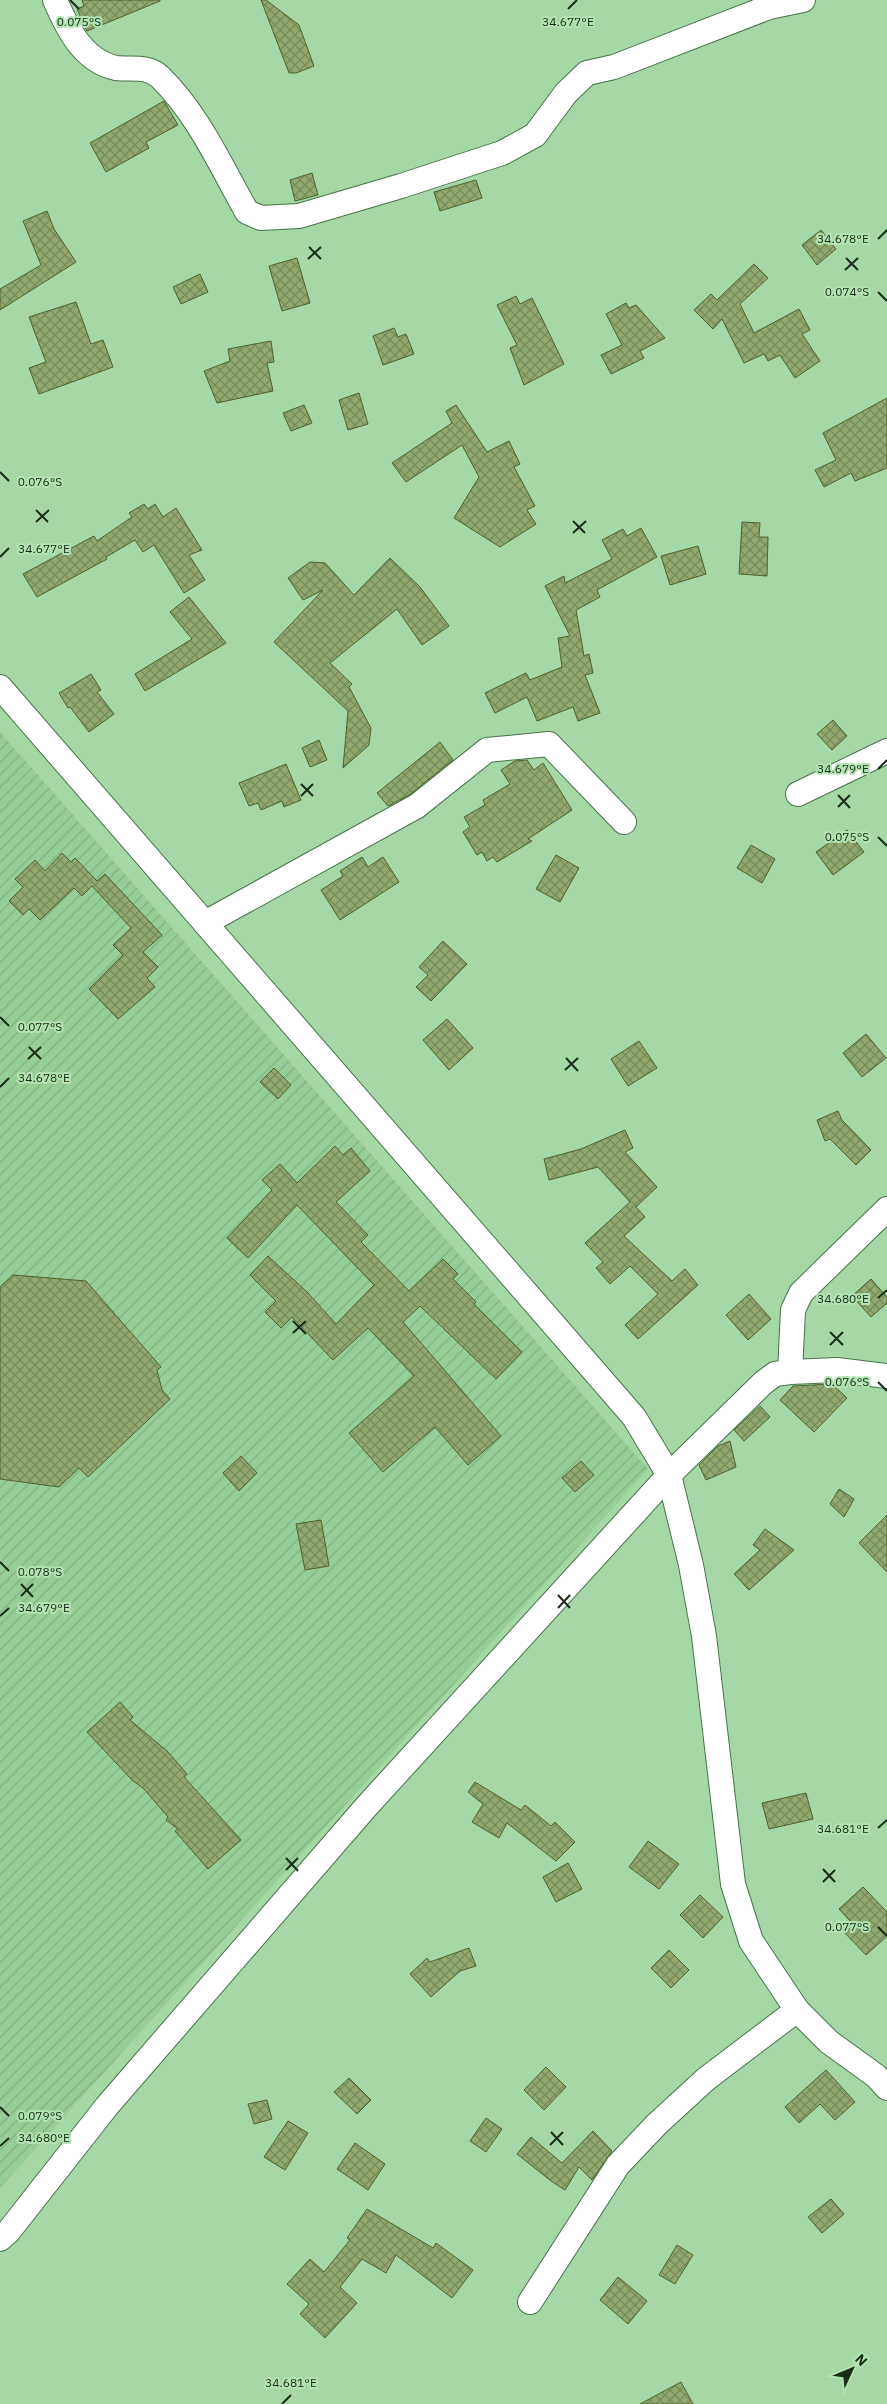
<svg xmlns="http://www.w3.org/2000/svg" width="887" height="2404" font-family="'IBM Plex Sans',sans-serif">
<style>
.industrial{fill:url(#industrial-furrows)}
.building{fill:url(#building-cross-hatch);stroke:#4f622a}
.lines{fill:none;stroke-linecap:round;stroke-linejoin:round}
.minor-casing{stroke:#467449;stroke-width:26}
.minor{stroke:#fff;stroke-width:24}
.ticks{fill:none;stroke:#182b19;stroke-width:2}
.ticks-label{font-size:12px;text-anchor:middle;fill:#182b19;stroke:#b2e4b3;stroke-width:4;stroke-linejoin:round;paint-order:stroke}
</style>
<defs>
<pattern id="industrial-furrows" width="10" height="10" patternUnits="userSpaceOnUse" patternTransform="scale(1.25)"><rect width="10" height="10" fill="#96ce98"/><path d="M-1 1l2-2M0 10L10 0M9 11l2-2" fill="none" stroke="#81b182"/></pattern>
<pattern id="building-cross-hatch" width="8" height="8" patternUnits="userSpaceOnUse" patternTransform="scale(1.25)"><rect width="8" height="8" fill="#92a96e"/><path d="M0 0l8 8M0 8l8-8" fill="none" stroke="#768a5a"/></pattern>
</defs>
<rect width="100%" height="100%" fill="#a5d7a7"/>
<path class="industrial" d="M0 732 648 1469 0 2188Z"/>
<g class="building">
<path d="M82 0H160V1L87 31 77 9 84 6Z"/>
<path d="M261 0H266L299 25 314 66 296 73H289Z"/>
<path d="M164 101 178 125 146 142 149 148 106 172 90 143Z"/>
<path d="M312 173 318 195 295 201 290 180Z"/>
<path d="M476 180 482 198 440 211 434 192Z"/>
<path d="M47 211 54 229 76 262 0 310V289L41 265 23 221Z"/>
<path d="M821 230 836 249 817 265 802 245Z"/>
<path d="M297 258 310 303 282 311 269 266Z"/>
<path d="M754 264 768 278 740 304 754 333 799 309 810 330 802 334 820 361 795 378 780 355 768 361 764 354 744 363 722 319 713 329 694 310 711 294 717 300Z"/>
<path d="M200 274 208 292 181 304 173 287Z"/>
<path d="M516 296 520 304 532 298 564 364 524 385 510 348 517 345 497 305Z"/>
<path d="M76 302 91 344 103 340 113 367 39 394 29 368 46 362 29 317Z"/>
<path d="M626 303 629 308 636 305 665 338 640 351 644 358 611 374 601 355 622 345 606 314Z"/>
<path d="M394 328 398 337 406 334 414 354 383 365 373 336Z"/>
<path d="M271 341 274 362 267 363 273 391 217 403 204 371 230 361 228 349Z"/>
<path d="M359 393 368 424 348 430 339 400Z"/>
<path d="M887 398V468L855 481 851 473 824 487 815 470 836 460 823 433Z"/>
<path d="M304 405 312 423 291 431 283 413Z"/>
<path d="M456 405 487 452 509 441 520 464 514 467 535 506 527 510 536 524 500 547 454 518 479 477 462 445 406 482 392 463 452 423 446 411Z"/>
<path d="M144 504 148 509 155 504 163 517 176 508 202 550 189 555 205 580 184 593 154 545 143 552 135 540 106 557 107 559 37 597 23 574 94 536 97 541 132 517 129 513Z"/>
<path d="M742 522 760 523 759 537H768L767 576 739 574Z"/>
<path d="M641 528 657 557 597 590 600 597 576 610 584 656 589 654 593 673 585 675 600 713 578 721 573 707 537 721 527 697 495 713 485 693 526 673 530 680 562 667 558 638 570 636 545 586 564 576 565 583 612 559 602 540 623 529 627 536Z"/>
<path d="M698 546 706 574 670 585 661 556Z"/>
<path d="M390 558 420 587 449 626 422 645 397 609 330 663 352 684 349 687 371 728 369 745 343 768 348 711 274 642 323 590 303 600 288 578 310 562 325 563 354 595Z"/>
<path d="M189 597 226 643 145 691 135 674 192 639 170 612Z"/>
<path d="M91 674 101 690 97 692 114 714 89 732 70 707 68 708 59 693Z"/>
<path d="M833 720 847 736 832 750 817 734Z"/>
<path d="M319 740 327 760 310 767 302 748Z"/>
<path d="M440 742 453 760 409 795 388 806 377 793Z"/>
<path d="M527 760 534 770 543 763 572 810 528 839 532 841 497 862 493 857 487 861 482 852 477 855 463 832 470 827 464 817 485 805 483 800 510 784 501 770 515 761Z"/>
<path d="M286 764 301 800 284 807 282 801 261 810 258 803 249 806 239 783Z"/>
<path d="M847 830 864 852 833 875 816 852Z"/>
<path d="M751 845 775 859 762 883 737 868Z"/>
<path d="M62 853 71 862 75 858 97 881 105 874 162 935 143 952 158 967 147 978 155 987 118 1019 89 989 123 955 113 945 131 928 92 886 82 896 74 888 40 920 29 909 23 915 9 901 23 887 15 879 35 860 45 871Z"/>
<path d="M556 855 579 868 560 902 536 889Z"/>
<path d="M362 857 368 867 383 857 399 882 340 920 321 890 343 876 340 871Z"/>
<path d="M443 941 467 964 431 1001 416 987 428 975 419 967Z"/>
<path d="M447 1019 473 1048 449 1070 423 1040Z"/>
<path d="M866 1034 886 1058 862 1077 843 1053Z"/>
<path d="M639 1041 657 1068 628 1086 611 1059Z"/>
<path d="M274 1068 291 1085 278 1099 260 1082Z"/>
<path d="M838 1111 842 1120 871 1150 856 1165 830 1139 825 1141 817 1120Z"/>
<path d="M625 1130 633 1148 625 1152 657 1187 636 1207 645 1217 624 1236 672 1281 685 1269 698 1285 638 1339 625 1325 658 1294 630 1266 610 1284 596 1268 603 1262 585 1243 630 1202 598 1167 549 1180 544 1159 581 1149Z"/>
<path d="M335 1146 343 1155 351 1148 370 1171 336 1202 368 1235 361 1242 409 1291 443 1259 458 1274 453 1279 476 1302 474 1304 522 1352 496 1379 420 1306 403 1322 501 1436 468 1465 435 1427 383 1472 349 1433 414 1376 368 1328 333 1360 292 1317 281 1328 265 1312 276 1301 250 1275 268 1256 307 1292 336 1324 374 1285 297 1205 248 1258 227 1238 272 1190 262 1180 280 1164 297 1183Z"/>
<path d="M13 1275 86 1281 161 1367 157 1370 162 1390 170 1399 88 1477 79 1468 59 1487 0 1479V1287Z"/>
<path d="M871 1279 887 1297V1303L871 1317 852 1296Z"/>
<path d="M749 1294 771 1319 748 1340 726 1315Z"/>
<path d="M832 1384 847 1398 814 1432 780 1400 793 1386Z"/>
<path d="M760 1406 770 1417 744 1441 734 1430Z"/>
<path d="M730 1441 736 1467 706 1480 699 1465 718 1446Z"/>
<path d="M241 1456 257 1473 239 1491 223 1473Z"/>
<path d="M581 1461 594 1475 575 1492 562 1478Z"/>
<path d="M839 1489 854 1499 844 1517 830 1504Z"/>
<path d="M887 1515V1572L859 1543Z"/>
<path d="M321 1520 329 1566 305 1570 296 1524Z"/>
<path d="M765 1529 794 1550 749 1590 734 1574 760 1550 753 1545Z"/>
<path d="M120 1702 133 1717 130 1720 167 1751 187 1774 184 1777 241 1840 208 1869 175 1831 178 1829 166 1820 168 1817 144 1789 132 1780 87 1732Z"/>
<path d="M475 1782 521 1810 525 1805 551 1826 555 1822 575 1842 556 1861 507 1823 499 1838 472 1822 483 1804 468 1792Z"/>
<path d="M806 1793 813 1819 769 1829 762 1803Z"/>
<path d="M648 1841 679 1864 659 1889 629 1867Z"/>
<path d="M568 1863 582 1889 556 1902 543 1877Z"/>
<path d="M863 1887 887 1912V1936L866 1955 842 1930 851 1922 839 1909Z"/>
<path d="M700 1895 723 1917 703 1938 680 1915Z"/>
<path d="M469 1948 476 1966 460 1971 431 1997 410 1974 427 1958 430 1962Z"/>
<path d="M669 1950 689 1970 671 1988 651 1968Z"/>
<path d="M546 2067 566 2087 544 2110 524 2090Z"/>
<path d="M826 2070 855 2102 835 2120 820 2104 799 2123 785 2107Z"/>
<path d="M349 2078 371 2100 357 2114 334 2092Z"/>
<path d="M267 2100 272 2119 254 2124 248 2104Z"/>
<path d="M486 2118 502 2129 486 2152 470 2141Z"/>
<path d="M288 2121 308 2133 285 2170 264 2157Z"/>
<path d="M593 2131 612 2151 592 2180 579 2167 565 2190 551 2181 517 2154 531 2137 562 2163Z"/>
<path d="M355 2143 385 2164 368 2190 337 2169Z"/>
<path d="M831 2199 844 2214 822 2233 808 2217Z"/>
<path d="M367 2209 433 2248 436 2243 473 2270 452 2298 396 2255 386 2273 362 2259 340 2287 357 2303 325 2338 300 2314 309 2304 287 2284 310 2259 324 2272 350 2240 347 2238Z"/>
<path d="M677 2245 693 2255 675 2284 659 2275Z"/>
<path d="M618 2277 647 2301 628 2324 600 2300Z"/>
<path d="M681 2382 693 2404H640Z"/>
</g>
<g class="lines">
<g class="minor-casing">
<g id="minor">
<path d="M55 0C67 28 83 61 116 68 131 70 147 65 160 77 198 114 221 166 247 212L261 218 299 216 401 186 502 153 535 135 566 93 587 73 614 67 769 7 803 0"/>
<path d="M0 687 634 1417 669 1475 691 1565 704 1636 733 1884 751 1941 797 2010 829 2042 876 2076 887 2088"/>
<path d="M798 794 887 751"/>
<path d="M205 923 417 806 487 750 549 744 624 822"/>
<path d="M790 1372 793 1310 801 1293 887 1209"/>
<path d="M0 2239 8 2232 107 2106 366 1807 669 1475 763 1383 775 1374 790 1372 837 1370 887 1376"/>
<path d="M530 2302 618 2165 657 2124 706 2079 797 2010"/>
</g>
</g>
<use href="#minor" class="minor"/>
</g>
<path class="ticks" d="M70 0 79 9M568 9 577 0M878 239 887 230M309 247 321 259M846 258 858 270M308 259 321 247M845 270 858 258M878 292 887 301M0 472 9 481M36 510 48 522M573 521 585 533M36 522 49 510M573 533 586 521M0 557 9 548M878 769 887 760M301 784 313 796M838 795 850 808M301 796 313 784M838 807 850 795M878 837 887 846M0 1017 9 1026M29 1047 41 1059M566 1058 578 1071M28 1059 41 1047M565 1070 578 1058M0 1087 9 1078M878 1298 887 1290M293 1321 306 1334M830 1332 843 1345M293 1333 306 1321M830 1345 843 1332M878 1382 887 1391M0 1562 9 1571M21 1584 33 1597M558 1595 570 1608M21 1596 33 1584M558 1608 570 1595M0 1616 9 1608M878 1828 887 1820M286 1858 298 1871M823 1869 835 1882M286 1870 298 1858M823 1882 835 1870M878 1927 887 1936M0 2107 9 2116M551 2132 563 2145M550 2145 563 2132M0 2146 9 2138M282 2404 291 2395"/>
<g class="ticks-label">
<text x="568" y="26">34.677°E</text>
<text x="79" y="26">0.075°S</text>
<text x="843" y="243">34.678°E</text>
<text x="847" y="296">0.074°S</text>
<text x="40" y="486">0.076°S</text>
<text x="44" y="553">34.677°E</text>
<text x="843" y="773">34.679°E</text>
<text x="847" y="841">0.075°S</text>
<text x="40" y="1031">0.077°S</text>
<text x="44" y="1082">34.678°E</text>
<text x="843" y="1303">34.680°E</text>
<text x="847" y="1386">0.076°S</text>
<text x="40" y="1576">0.078°S</text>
<text x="44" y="1612">34.679°E</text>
<text x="843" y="1833">34.681°E</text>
<text x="847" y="1931">0.077°S</text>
<text x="40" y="2120">0.079°S</text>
<text x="44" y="2142">34.680°E</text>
<text x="291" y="2387">34.681°E</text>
</g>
<g transform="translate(852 2369) rotate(46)" stroke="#b2e4b3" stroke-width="4" paint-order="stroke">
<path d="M0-4L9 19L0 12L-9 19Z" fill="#182b19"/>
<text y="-8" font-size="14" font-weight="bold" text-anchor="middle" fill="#182b19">N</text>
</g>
</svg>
